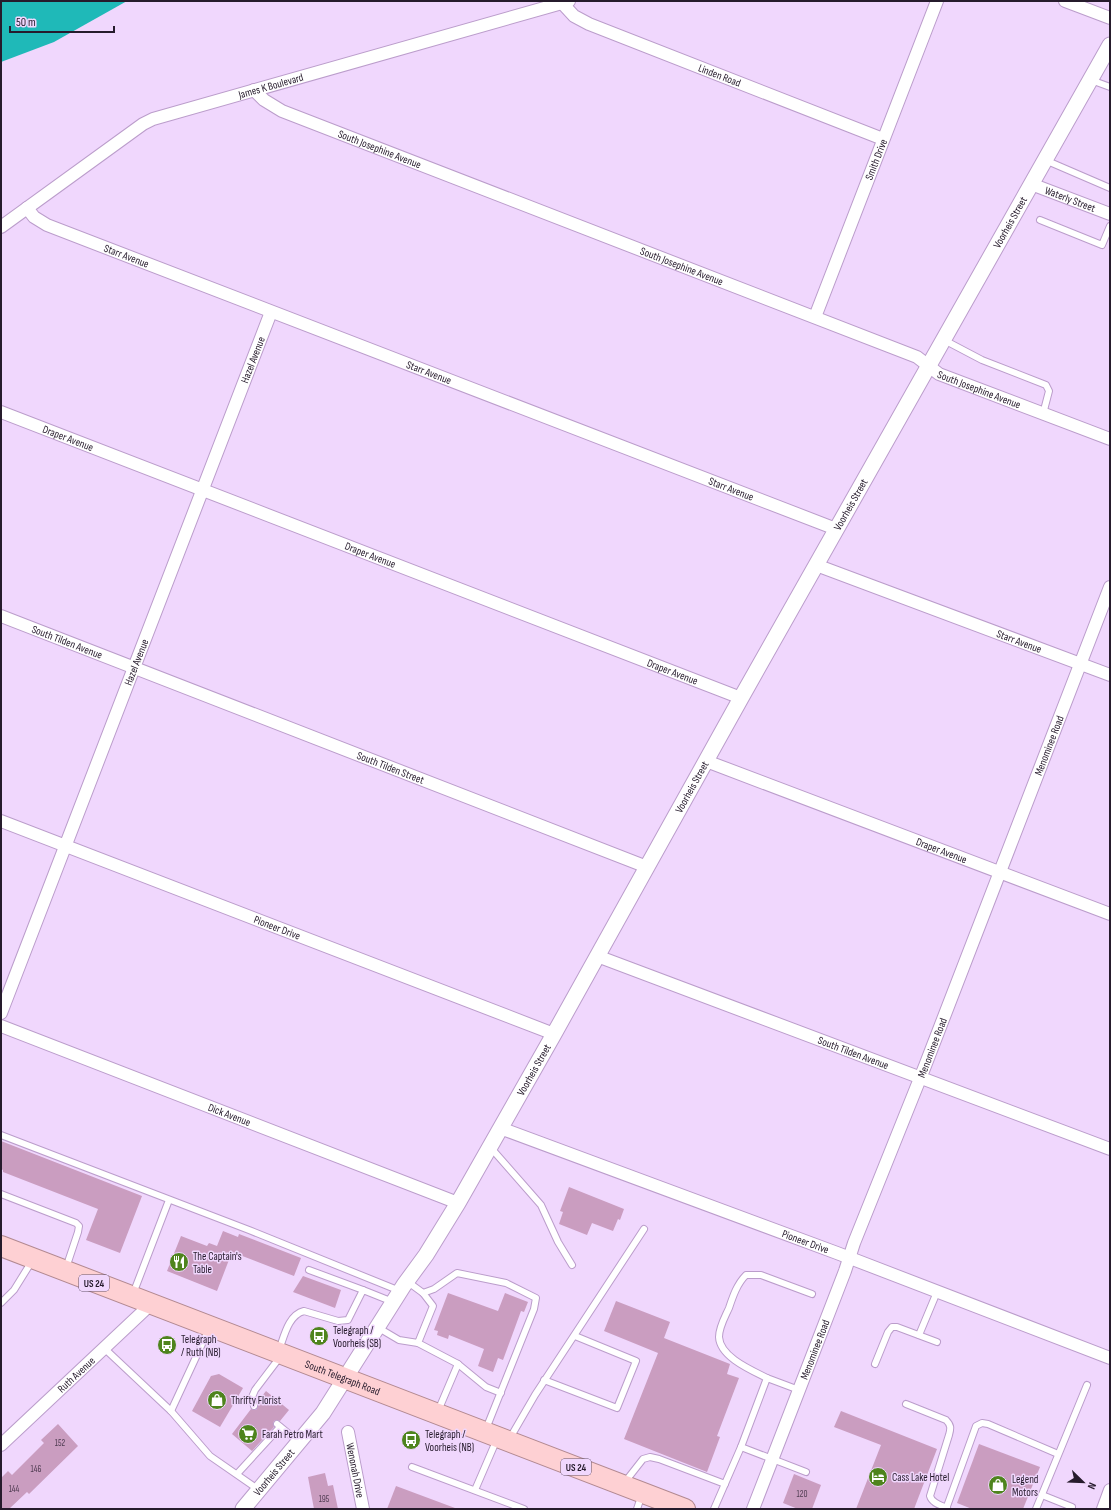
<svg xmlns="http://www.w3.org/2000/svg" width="1111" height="1510" font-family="'Sofia Sans Condensed',sans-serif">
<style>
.water{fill:#1fb9b8}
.building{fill:#ca9dc0}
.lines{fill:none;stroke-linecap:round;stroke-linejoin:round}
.service-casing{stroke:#bb9dcb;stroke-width:8}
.minor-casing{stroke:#bb9dcb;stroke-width:14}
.tertiary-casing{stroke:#bb9dcb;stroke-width:17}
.trunk-casing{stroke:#b28991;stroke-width:22}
.service{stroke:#fff;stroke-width:6}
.minor{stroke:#fff;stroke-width:12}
.tertiary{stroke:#fff;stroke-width:15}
.trunk{stroke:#fed0d3;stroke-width:20}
.labels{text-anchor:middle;stroke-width:3;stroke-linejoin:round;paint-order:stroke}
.number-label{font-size:9px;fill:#4f3c51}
.shield{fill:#f0d7fd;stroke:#63536b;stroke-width:1}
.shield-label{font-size:10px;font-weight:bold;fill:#261b2c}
.street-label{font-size:11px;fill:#261b2c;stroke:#f0d7fd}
.poi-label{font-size:11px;fill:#261b2c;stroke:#f0d7fd;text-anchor:start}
</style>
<rect width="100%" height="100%" fill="#f0d7fd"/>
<path class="water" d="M1 1H127L54 42 1 62Z"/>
<g class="building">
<path d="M1 1141 142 1196 120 1253 86 1240 98 1209 3 1172V1170L1 1169Z"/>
<path d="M569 1187 624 1209 620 1220 618 1219 613 1231 592 1223 587 1235 559 1224 563 1212 560 1211Z"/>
<path d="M223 1231 238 1237 239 1234 301 1258 294 1276 232 1252 217 1291 167 1271 181 1236 207 1246 209 1243 217 1246Z"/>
<path d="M303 1276 341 1290 335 1308 293 1292Z"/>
<path d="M448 1293 498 1311 505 1293 528 1302 524 1312 521 1311 503 1360 498 1358 493 1372 478 1366 484 1349 449 1335 448 1339 437 1335 438 1331 434 1330Z"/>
<path d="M616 1301 670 1322 664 1338 730 1364 727 1374 739 1378 717 1436 720 1437 707 1472 624 1439 658 1353 604 1331Z"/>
<path d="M219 1374 243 1388 220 1427 192 1411 211 1376Z"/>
<path d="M266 1391 289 1410 280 1421 277 1420 274 1421 273 1424 274 1427 252 1451 232 1434 251 1409 255 1410 257 1409 258 1401Z"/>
<path d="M841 1411 937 1449 914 1509H856L881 1445 834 1427Z"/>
<path d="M58 1424 78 1446 29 1494 27 1492 9 1509H1V1478L8 1471 12 1475 44 1443 41 1440Z"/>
<path d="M979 1444 1040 1467 1023 1509H972L957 1503Z"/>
<path d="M325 1473 328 1486 333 1485 338 1509H314L308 1477Z"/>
<path d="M794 1474 821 1485 812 1509H798L783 1503Z"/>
<path d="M396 1486 455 1508V1509H387Z"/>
</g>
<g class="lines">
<g class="service-casing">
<g id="service">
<path d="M1091 80 1110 87"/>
<path d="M1045 160 1110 188"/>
<path d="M1040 220 1102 245 1110 226"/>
<path d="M944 340 982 360 1046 385 1049 391 1043 414"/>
<path d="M1 1135 249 1230 400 1291"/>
<path d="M491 1148 541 1205 558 1242 572 1265"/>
<path d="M1 1194 76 1223 79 1226 78 1232 66 1268"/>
<path d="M309 1270 363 1290"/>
<path d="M408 1282 423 1293 434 1289 457 1273 506 1283 536 1298 534 1309 486 1429"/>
<path d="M423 1293 433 1306 418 1343 458 1364 438 1411"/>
<path d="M133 1294 169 1200"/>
<path d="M1 1303 14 1290 32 1261"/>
<path d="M377 1327 399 1340 418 1343"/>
<path d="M919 1335 937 1292"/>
<path d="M104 1348 171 1411 209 1329"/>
<path d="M279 1350C284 1337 288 1315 304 1311L338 1321 348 1320 363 1290 393 1302"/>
<path d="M458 1364 486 1387 501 1393"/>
<path d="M875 1364 888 1332 892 1327H897L937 1342"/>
<path d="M767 1378C751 1370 720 1357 719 1337 719 1327 725 1317 729 1308 733 1296 737 1284 746 1275H761L812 1294"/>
<path d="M544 1380 617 1408 636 1361 575 1336"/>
<path d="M906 1404 946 1420C951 1425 951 1428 949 1435L930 1496C932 1503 940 1505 947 1508"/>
<path d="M254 1406 252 1397 255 1390 280 1357"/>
<path d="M171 1411 210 1456 259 1490"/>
<path d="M277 1424 299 1442"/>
<path d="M510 1438 535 1395 644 1229"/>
<path d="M741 1447 806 1472"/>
<path d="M412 1467 524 1509"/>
<path d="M237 1474 280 1427"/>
<path d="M625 1482 643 1459 650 1457 659 1459 725 1484"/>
<path d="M475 1490 497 1439"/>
<path d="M1042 1495 1072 1507"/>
<path d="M637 1509 642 1494"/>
<path d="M714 1509 741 1447 767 1378 799 1390"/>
<path d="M946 1509 976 1426 982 1423 988 1424 1058 1454"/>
<path d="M1036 1509 1087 1385"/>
</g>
</g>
<g class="minor-casing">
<g id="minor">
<path d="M1065 1 1110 18"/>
<path id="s1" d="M562 3 574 16 589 24 883 139"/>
<path id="s2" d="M254 90 264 100 282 111 917 357 939 374 1110 439"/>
<path id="s3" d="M1031 184 1110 214"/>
<path id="s4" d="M27 208 34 217 47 225 836 529"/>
<path id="s5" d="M1 227 143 124 153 119 569 1"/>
<path id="s6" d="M815 317 937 1"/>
<path id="s7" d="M1 412 741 698"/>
<path id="s8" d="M816 565 1110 675"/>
<path id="s9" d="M1 616 647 867"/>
<path id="s10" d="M706 761 1110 914"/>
<path id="s11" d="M1 821 554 1034"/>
<path id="s12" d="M597 956 1110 1149"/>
<path id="s13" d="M1 1013 271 312"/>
<path id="s14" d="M1 1026 458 1203"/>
<path id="s15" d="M500 1128 837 1253 1110 1358"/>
<path id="s16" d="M348 1432 363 1509"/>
<path id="s17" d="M1 1445 151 1304"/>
<path id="s18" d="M753 1509 845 1271 854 1243 925 1066 1110 587"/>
<path d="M1103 1509 1110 1490"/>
</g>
</g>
<g class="tertiary-casing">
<g id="tertiary">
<path id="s19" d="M243 1509 323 1413 404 1285 426 1255 458 1203 554 1034 741 698 1110 45"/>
</g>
</g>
<g class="trunk-casing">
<g id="trunk">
<path id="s20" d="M1 1246 685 1509"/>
</g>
</g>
<use href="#service" class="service"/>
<use href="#minor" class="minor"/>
<use href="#tertiary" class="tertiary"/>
<use href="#trunk" class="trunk"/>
</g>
<defs>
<g id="restaurant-disc" transform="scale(1)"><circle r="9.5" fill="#4e841d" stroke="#f0d7fd"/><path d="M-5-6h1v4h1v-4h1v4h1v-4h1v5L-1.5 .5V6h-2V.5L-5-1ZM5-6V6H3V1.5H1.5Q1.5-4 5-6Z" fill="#fff"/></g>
<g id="bus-disc" transform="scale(1)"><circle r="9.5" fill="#4e841d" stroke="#f0d7fd"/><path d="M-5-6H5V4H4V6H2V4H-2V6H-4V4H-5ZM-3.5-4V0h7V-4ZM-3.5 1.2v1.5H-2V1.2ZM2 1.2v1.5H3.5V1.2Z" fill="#fff"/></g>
<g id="shop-disc" transform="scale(1)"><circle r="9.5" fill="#4e841d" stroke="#f0d7fd"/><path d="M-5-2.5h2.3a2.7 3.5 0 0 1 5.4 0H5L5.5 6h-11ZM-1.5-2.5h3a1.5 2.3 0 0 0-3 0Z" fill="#fff"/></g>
<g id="supermarket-disc" transform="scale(1)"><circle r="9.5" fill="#4e841d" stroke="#f0d7fd"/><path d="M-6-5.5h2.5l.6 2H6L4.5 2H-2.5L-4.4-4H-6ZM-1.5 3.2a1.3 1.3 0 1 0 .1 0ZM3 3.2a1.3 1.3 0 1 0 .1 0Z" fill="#fff"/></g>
<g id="hotel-disc" transform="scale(1)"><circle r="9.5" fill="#4e841d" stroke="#f0d7fd"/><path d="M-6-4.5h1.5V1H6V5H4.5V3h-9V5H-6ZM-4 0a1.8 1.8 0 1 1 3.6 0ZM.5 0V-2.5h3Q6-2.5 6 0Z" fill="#fff"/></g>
</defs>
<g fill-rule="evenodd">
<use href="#restaurant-disc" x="179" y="1262"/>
<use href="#bus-disc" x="319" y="1336"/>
<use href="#bus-disc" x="167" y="1345"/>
<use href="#shop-disc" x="217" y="1400"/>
<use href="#supermarket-disc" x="248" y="1434"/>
<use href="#bus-disc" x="411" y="1440"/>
<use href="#hotel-disc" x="878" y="1477"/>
<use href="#shop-disc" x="998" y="1485"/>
</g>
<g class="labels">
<g class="number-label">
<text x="60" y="1446">152</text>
<text x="36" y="1472">146</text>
<text x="14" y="1492">144</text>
<text x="802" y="1497">120</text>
<text x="324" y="1502">195</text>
</g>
<g class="shield">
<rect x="79" y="1275" width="30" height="16" rx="3"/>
<rect x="561" y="1459" width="30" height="16" rx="3"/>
</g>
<g class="shield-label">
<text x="94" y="1287">US 24</text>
<text x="576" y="1471">US 24</text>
</g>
<g class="street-label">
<text dy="4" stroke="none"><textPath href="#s1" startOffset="175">Linden Road</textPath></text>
<text dy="4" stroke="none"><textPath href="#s5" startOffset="309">James K Boulevard</textPath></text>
<text dy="4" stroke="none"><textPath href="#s2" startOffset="140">South Josephine Avenue</textPath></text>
<text dy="4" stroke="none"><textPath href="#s6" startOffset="169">Smith Drive</textPath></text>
<text dy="4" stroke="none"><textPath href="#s3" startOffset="42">Waterly Street</textPath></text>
<text dy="4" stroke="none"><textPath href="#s19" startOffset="1500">Voorheis Street</textPath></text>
<text dy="4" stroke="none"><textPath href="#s4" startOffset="112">Starr Avenue</textPath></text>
<text dy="4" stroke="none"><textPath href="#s2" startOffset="464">South Josephine Avenue</textPath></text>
<text dy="4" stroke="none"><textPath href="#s13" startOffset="700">Hazel Avenue</textPath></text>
<text dy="4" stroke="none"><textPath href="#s4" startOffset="436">Starr Avenue</textPath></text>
<text dy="4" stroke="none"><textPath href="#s2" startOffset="787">South Josephine Avenue</textPath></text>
<text dy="4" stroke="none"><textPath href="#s7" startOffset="72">Draper Avenue</textPath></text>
<text dy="4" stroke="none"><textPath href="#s4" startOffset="760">Starr Avenue</textPath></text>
<text dy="4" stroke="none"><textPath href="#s19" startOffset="1176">Voorheis Street</textPath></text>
<text dy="4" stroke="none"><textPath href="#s7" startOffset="396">Draper Avenue</textPath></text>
<text dy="4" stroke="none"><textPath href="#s8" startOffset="217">Starr Avenue</textPath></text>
<text dy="4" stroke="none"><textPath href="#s9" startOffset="71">South Tilden Avenue</textPath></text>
<text dy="4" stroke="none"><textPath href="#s13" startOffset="376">Hazel Avenue</textPath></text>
<text dy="4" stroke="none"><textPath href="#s7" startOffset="720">Draper Avenue</textPath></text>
<text dy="4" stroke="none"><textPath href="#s18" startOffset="819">Menominee Road</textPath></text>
<text dy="4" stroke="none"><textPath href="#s9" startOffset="418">South Tilden Street</textPath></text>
<text dy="4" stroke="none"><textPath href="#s19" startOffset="852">Voorheis Street</textPath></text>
<text dy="4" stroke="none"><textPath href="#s10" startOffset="252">Draper Avenue</textPath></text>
<text dy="4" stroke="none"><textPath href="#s11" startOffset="296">Pioneer Drive</textPath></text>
<text dy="4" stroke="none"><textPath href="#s18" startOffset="495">Menominee Road</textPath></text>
<text dy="4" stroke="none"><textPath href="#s12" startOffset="274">South Tilden Avenue</textPath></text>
<text dy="4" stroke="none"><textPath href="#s19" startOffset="528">Voorheis Street</textPath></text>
<text dy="4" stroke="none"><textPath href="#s14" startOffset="245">Dick Avenue</textPath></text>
<text dy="4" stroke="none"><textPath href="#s15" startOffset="326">Pioneer Drive</textPath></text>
<text dy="4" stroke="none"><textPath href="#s18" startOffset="171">Menominee Road</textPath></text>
<text dy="4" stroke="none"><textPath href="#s17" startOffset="103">Ruth Avenue</textPath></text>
<text dy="4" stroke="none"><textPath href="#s20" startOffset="366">South Telegraph Road</textPath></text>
<text dy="4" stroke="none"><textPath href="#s16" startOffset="39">Wenonah Drive</textPath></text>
<text dy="4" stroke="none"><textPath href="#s19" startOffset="48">Voorheis Street</textPath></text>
</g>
<g class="poi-label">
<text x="193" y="1260">The Captain's<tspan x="193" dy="13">Table</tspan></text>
<text x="333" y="1334">Telegraph /<tspan x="333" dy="13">Voorheis (SB)</tspan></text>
<text x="181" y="1343">Telegraph<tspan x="181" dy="13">/ Ruth (NB)</tspan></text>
<text x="231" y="1404">Thrifty Florist</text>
<text x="262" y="1438">Farah Petro Mart</text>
<text x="425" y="1438">Telegraph /<tspan x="425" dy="13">Voorheis (NB)</tspan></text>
<text x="892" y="1481">Cass Lake Hotel</text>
<text x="1012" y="1483">Legend<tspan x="1012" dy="13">Motors</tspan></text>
</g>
</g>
<rect width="1111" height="1510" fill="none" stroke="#261b2c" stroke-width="4"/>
<g transform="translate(1083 1482) rotate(113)" stroke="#f0d7fd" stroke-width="3" paint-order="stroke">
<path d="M0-3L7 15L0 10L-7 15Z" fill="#261b2c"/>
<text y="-6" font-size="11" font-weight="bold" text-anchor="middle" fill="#261b2c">N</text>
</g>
<path d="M10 26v6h104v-6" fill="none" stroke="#261b2c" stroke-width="2"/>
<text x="16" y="26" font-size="12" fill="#261b2c" stroke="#f0d7fd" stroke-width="3" paint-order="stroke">50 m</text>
</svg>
